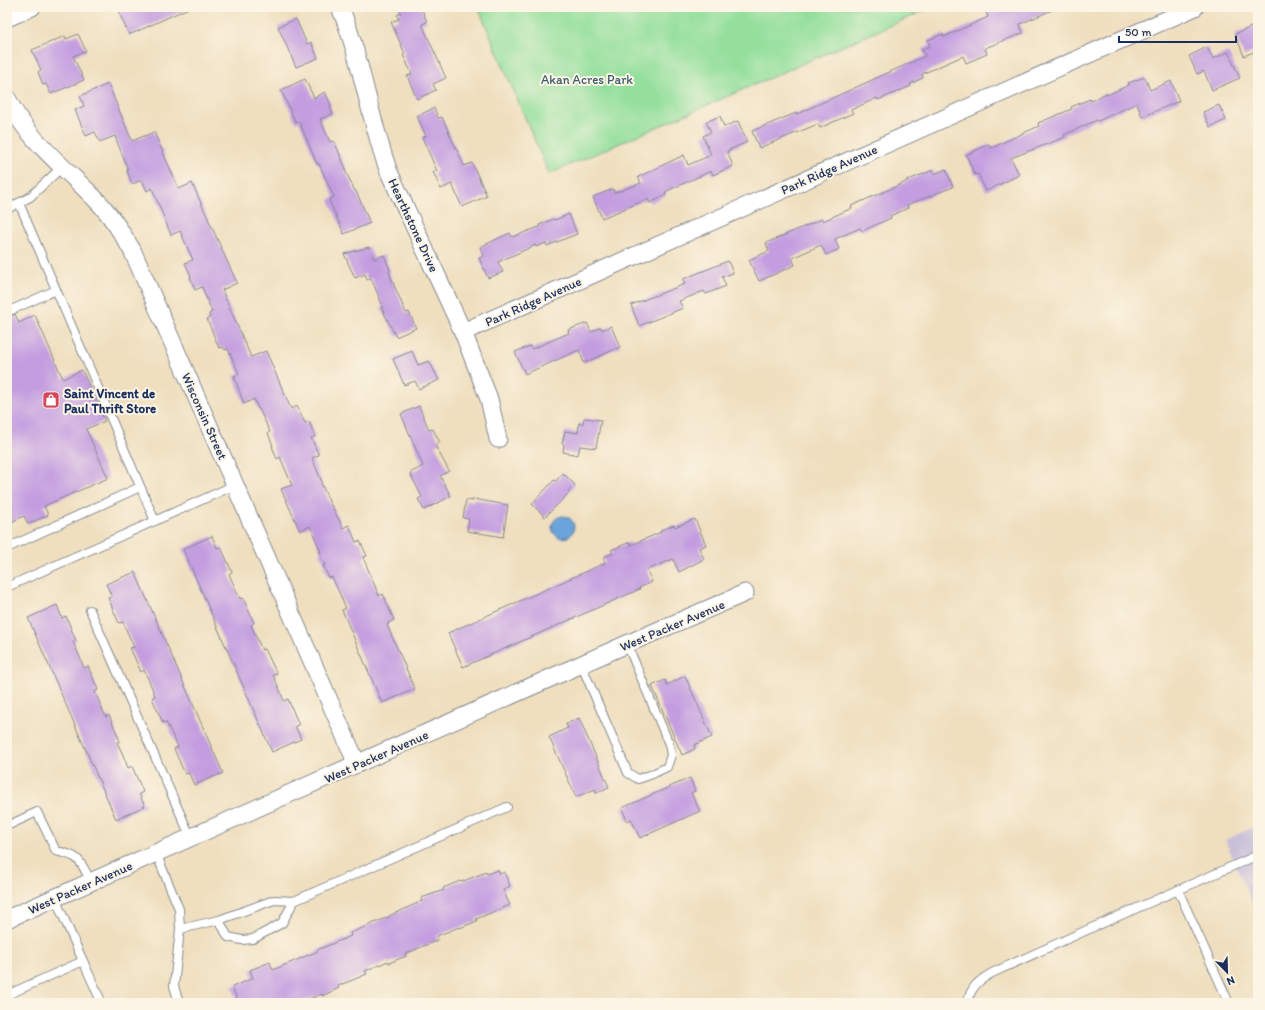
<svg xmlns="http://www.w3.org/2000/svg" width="1265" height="1010" font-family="Itim,sans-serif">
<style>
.industrial{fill:#c8bfd8}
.green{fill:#93df9b;stroke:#57877c}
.water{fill:#6ba4da;stroke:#436a9c}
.building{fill:#c39de0}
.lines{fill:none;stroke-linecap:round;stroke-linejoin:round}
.lane-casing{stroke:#85878e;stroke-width:10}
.street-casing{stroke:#85878e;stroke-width:19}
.lane{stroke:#fff;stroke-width:8}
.street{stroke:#fff;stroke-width:17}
.labels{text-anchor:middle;stroke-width:4;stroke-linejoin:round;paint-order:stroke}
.park-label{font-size:13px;fill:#395b6d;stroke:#fcf5e5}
.street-label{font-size:13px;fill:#1b2f5e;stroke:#fcf5e5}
.poi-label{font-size:13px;font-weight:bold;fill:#1b2f5e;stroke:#fcf5e5;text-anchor:start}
</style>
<rect width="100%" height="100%" fill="#fcf5e5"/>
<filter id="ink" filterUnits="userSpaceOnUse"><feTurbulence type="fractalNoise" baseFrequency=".025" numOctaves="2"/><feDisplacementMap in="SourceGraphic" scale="8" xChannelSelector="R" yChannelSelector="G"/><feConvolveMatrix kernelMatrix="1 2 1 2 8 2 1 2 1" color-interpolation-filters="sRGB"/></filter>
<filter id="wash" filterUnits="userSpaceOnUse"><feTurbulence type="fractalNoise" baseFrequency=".012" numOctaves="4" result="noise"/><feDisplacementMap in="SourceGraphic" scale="16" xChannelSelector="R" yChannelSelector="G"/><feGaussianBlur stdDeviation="0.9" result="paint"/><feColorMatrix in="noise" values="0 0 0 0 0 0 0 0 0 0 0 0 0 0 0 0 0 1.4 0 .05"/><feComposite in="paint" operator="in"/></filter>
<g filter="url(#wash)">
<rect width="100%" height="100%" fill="#efdfbf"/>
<path class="industrial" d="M1258 825V917L1225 840Z"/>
<path class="green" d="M478 7H933L549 174Z"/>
<circle class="water" cx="563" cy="527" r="11"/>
<g id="blocks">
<g class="building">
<path d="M133 7H191L129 35 119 13Z"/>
<path d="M398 7H421L427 22 422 24 446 78 433 84 436 90 417 99 407 76 412 74 403 55 405 54 391 22 399 19 397 15 401 13Z"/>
<path d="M984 7H1059L1020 24 1023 33 985 48 987 54 966 63 963 56 922 74 923 78 910 84 911 86 878 100 877 98 851 110 853 113 820 128 818 124 759 148 752 131 796 113 797 114 925 56 922 49 930 46 928 40 943 34 944 37 988 17Z"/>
<path d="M296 19 307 44 311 42 318 58 296 67 278 27Z"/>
<path d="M1258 24V50L1244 56 1235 34Z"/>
<path d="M78 34 86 51 73 56 84 80 51 94 46 84 43 85 38 72 41 70 32 50 65 36 66 39Z"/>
<path d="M1207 47 1213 59 1228 52 1240 78 1212 90 1204 71 1197 74 1189 56Z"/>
<path d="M1145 77 1150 90 1171 81 1179 101 1142 117 1137 103 1098 121 1097 120 1064 135 1065 137 1011 158 1019 175 986 191 978 174 975 175 966 155 989 144 991 148 1039 126 1038 123 1072 109 1071 107 1090 99 1091 101 1106 93 1107 95 1129 85 1128 83Z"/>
<path d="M305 79 314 98 325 92 331 105 330 106 333 114 320 119 330 142 334 141 346 169 345 170 355 191H356L370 223 344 234 329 200 334 197 319 164H317L299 121 296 123 281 90Z"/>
<path d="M108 84 132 141 154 132 179 189 192 183 237 283 222 290 251 357 266 351 291 409 297 406 305 423 309 421 315 437 311 438 319 455 312 458 322 482 321 483 331 506H332L343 528 349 525 356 542 360 541 367 556 363 557 379 596 383 594 394 620 388 623 389 624 387 625 415 689 382 703 342 610 346 608 332 577 329 578 323 565H325L319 552H321L310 526 300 531 281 489 292 485 280 457 277 459 272 446H273L268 433 270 432 259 409H258L254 399 244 404 234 376 239 374 228 349 225 350 223 347 219 348 207 319 210 317 209 314 212 312 202 287 195 290 190 277 191 276 185 263 193 260 180 231 171 235 152 188 147 191 142 180 132 184 127 171 128 170 115 136 100 142 95 132 86 136 75 110 84 106 80 96Z"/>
<path d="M1219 105 1226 120 1210 127 1203 112Z"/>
<path d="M434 108 438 118 442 117 464 166 472 163 487 196 462 207 452 184 441 189 433 172 437 171 422 137 426 136 417 116Z"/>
<path d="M720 116 724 127 738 121 747 142 727 151 733 166 713 175 711 171 680 185 665 192 666 195 650 203 648 199 602 218 593 197 613 189 614 193 641 183 638 177 684 155 688 165 711 155 703 136 711 132 706 122Z"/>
<path d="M946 169 953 187 907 205 908 208 890 216 891 218 862 231 860 228 835 239 839 249 826 255 821 245 792 258 795 265 759 281 749 260 769 251 766 243 822 219 823 221 852 208 851 206 906 182V181L933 170 934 174Z"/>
<path d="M569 214 577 234 547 246 546 243 536 247V245L498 262 503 272 488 278 479 258 484 256 480 247 510 233 512 237 539 227V225L554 219 555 220Z"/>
<path d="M369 247 374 259 384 255 390 270 389 271 391 278 406 313 409 312 416 328 396 337 381 307H383L371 278 367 280 365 274 355 278 344 254Z"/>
<path d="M728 261 733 273 722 277 726 286 706 294 704 291 679 301 683 308 639 326 631 305 685 284 683 279Z"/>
<path d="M15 314 19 323 35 315 63 379 82 370 105 421 86 429 108 478 44 506 48 515 28 524 24 516 7 524V317Z"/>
<path d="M587 323 591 332 601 327 602 330 611 326 620 347 584 363 579 350 525 374 515 352 530 346 532 349 569 333 568 330Z"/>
<path d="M412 351 418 365 429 361 439 380 419 389 415 381 404 385 393 359Z"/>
<path d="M419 406 429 430 433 429 440 443 435 445 449 471 440 476 451 496 424 510 418 499 422 497 410 473 423 466 401 414Z"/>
<path d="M584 418 601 420 596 448 580 446 578 455 563 452 564 444H562L565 431 578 433 579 423 583 424Z"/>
<path d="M563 473 575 485 568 492 569 493 545 517 532 504 554 480 556 481Z"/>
<path d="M473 499 508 505 503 537 467 531 469 519 463 518 466 500 473 501Z"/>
<path d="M695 519 706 545 699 548 704 559 679 572 673 559 647 570 652 582 639 588 640 589 463 667 448 633 605 563 603 557 613 553 611 550 630 542 631 545 661 532V530L674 525 675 527Z"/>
<path d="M212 536 217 548 221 547 232 572 229 574 240 599 243 598 254 623 251 625 262 650 265 649 277 674 273 675 279 688 284 701 288 699 299 725 295 726 301 739 272 752 183 549Z"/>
<path d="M135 572 223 773 194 785 189 773 185 774 174 749 178 747 172 734 166 722 163 723 152 698 155 696 150 683 144 670 141 672 130 648 134 647 128 634 123 622 119 623 108 598 112 597 106 584Z"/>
<path d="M57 605 62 618 66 616 76 641 73 642 79 655 84 668 88 666 98 690 95 691 100 704 106 717 109 715 120 741 117 742 123 755 128 768 132 766 143 792 139 794 145 806 116 819 28 618Z"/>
<path d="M685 676 712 737 694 745 695 749 682 755 652 686 665 680 667 685Z"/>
<path d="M579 718 609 787 596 793 595 789 576 797 549 737 568 728 566 724Z"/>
<path d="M690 778 695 791 691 793 700 811 640 838 631 819 627 821 622 808Z"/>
<path d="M498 870 500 874 504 872 510 886 503 890 510 905 476 919 477 921 460 928 459 927 437 936 438 940 405 954 406 956 389 963 388 961 365 971 367 974 338 986 339 988 322 996V994L299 1003H239L232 987 253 978 250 970 270 962 273 970 318 951 317 950 351 936 350 933 389 917V916L422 901 421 898 444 890 443 888 460 881 461 882 486 872 487 874Z"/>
</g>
</g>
</g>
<g filter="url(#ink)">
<use href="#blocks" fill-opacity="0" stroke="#85878e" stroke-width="1"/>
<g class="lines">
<g class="lane-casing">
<g id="lane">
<path d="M19 203 155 521"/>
<path d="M7 209 30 197 62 167"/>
<path d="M7 312 56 290"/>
<path d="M7 548 140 487"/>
<path d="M7 587 235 485"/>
<path d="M90 610 191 838"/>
<path d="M581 664 628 773 638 779 650 775 667 767 671 755 669 744 627 644"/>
<path d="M7 826 37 812 56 851C81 856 80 861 91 882"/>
<path d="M156 853 179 909 180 929 174 986 177 996 180 1003"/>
<path d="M1178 890 1229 1003"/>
<path d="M219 920 228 937 242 940 253 939 282 923 294 901"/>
<path d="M180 929 219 920 274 900 294 901 507 807"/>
<path d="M83 961 100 999 98 1003"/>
<path d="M7 995 83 961 55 898"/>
<path d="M967 1003C971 987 978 981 992 973L1087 930 1258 855"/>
</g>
</g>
<g class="street-casing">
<g id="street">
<path d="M340 7C362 60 369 118 389 172L463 332 489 399 498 439"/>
<path d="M7 18 32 7"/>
<path d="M7 98C28 142 70 171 102 206 114 220 124 236 133 252L357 764"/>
<path d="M463 332 1195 7"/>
<path d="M7 919 627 644 745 593"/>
</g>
</g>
<use href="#lane" class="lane"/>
<use href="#street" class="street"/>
</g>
</g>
<defs>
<g id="shop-square" transform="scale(0.9)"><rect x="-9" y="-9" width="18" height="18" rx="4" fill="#d1495b" stroke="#fcf5e5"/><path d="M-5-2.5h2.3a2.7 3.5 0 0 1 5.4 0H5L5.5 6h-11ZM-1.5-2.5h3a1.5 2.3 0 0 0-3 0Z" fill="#fff"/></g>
</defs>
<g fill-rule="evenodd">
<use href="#shop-square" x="51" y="400"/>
</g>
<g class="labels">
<g class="park-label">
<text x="587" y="84">Akan Acres Park</text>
</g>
<g class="street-label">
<text transform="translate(829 169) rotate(-24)" y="5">Park Ridge Avenue</text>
<text transform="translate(414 225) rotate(65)" y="5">Hearthstone Drive</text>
<text transform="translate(533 301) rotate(-24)" y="5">Park Ridge Avenue</text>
<text transform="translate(205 416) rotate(66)" y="5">Wisconsin Street</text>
<text transform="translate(672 625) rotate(-23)" y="5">West Packer Avenue</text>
<text transform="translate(376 756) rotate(-24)" y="5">West Packer Avenue</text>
<text transform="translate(80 887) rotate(-24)" y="5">West Packer Avenue</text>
</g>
<g class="poi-label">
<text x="64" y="398">Saint Vincent de<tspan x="64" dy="15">Paul Thrift Store</tspan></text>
</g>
</g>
<rect width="1265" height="1010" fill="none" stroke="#fcf5e5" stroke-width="24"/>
<g transform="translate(1227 972) rotate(157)" stroke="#fcf5e5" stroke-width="3" paint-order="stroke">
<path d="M0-3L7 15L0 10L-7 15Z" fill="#1b2f5e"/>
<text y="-6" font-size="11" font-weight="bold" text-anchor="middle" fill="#1b2f5e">N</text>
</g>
<path d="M1119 36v6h117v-6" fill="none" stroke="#1b2f5e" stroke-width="2"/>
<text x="1125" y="36" font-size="12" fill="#1b2f5e" stroke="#fcf5e5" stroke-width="3" paint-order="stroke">50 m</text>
</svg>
